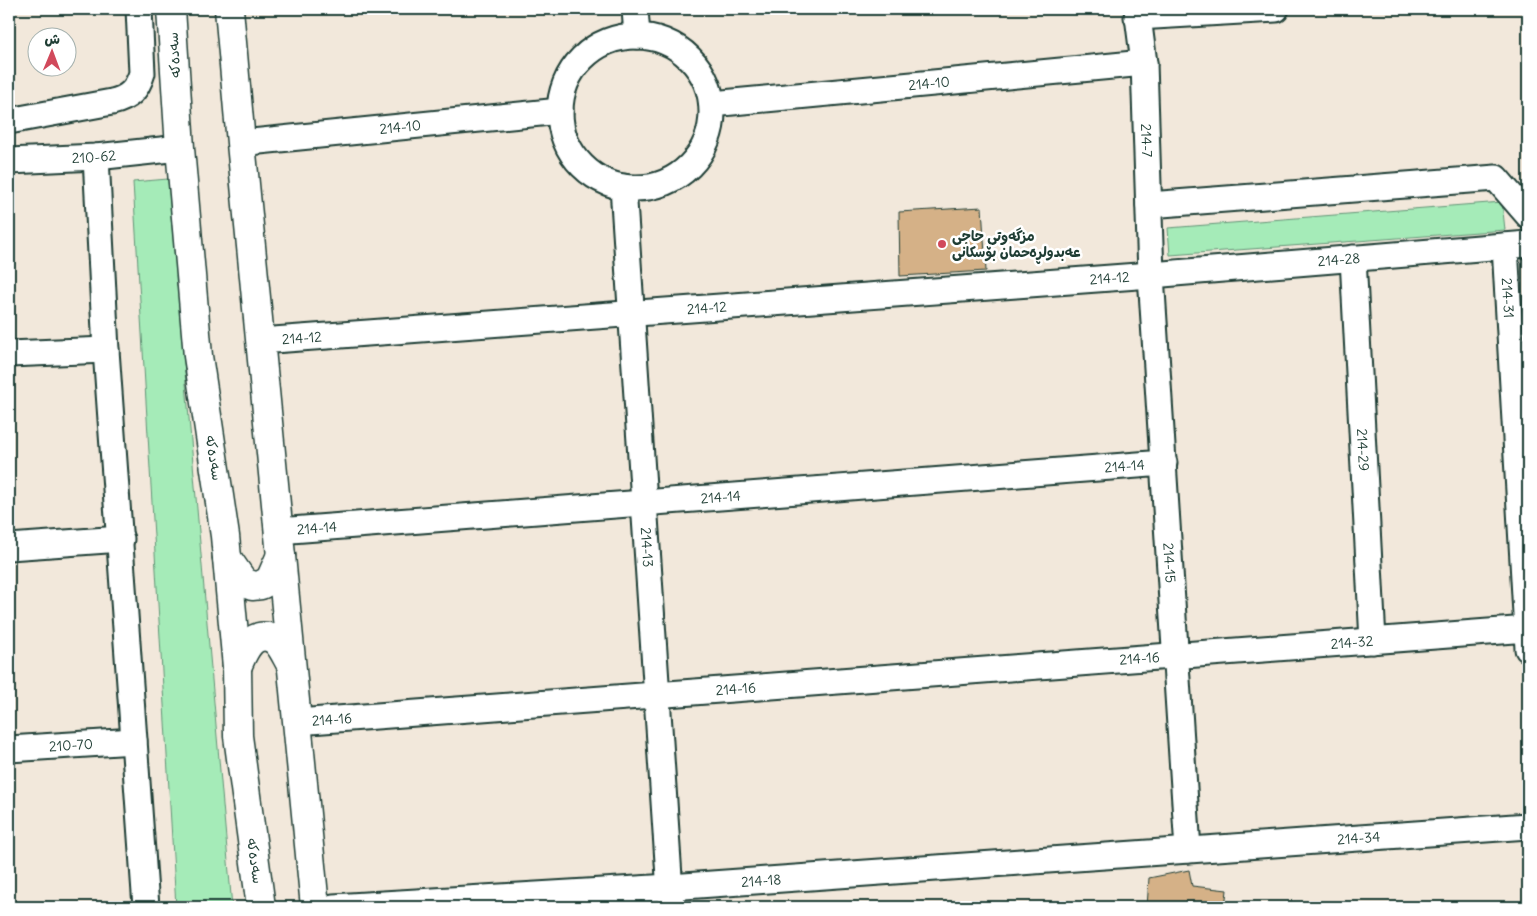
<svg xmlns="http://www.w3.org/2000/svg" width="1537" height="916" font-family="Delius,'Playpen Sans Arabic',sans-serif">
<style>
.green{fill:#a5ebb8;stroke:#629476}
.building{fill:#d5b187;stroke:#1f3d34}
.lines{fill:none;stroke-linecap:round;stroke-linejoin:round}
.street-casing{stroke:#1f3d34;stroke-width:29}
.secondary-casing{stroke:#1f3d34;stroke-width:31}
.street{stroke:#fff;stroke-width:25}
.secondary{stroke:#fff;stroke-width:28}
.poi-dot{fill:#d1495b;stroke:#fff;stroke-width:2}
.labels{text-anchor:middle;stroke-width:5;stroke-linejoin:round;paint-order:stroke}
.street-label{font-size:14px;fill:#1f3d34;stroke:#fff}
.poi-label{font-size:14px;font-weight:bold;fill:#1f3d34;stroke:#fff;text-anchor:start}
</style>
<rect width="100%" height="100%" fill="#f2e8db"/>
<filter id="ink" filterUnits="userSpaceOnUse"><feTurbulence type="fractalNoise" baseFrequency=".02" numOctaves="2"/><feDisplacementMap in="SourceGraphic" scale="10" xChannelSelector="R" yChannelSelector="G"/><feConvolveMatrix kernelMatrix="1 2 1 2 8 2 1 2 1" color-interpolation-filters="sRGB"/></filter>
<g filter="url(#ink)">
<g class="green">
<path d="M168 179 232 907H176L133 182Z"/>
<path d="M1502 202 1505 230 1170 255 1168 228Z"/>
</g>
<g class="building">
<path d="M982 207 986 271 900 276 899 212Z"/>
<path d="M1189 870 1192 886 1227 890 1225 907H1147L1149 878Z"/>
</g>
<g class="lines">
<g class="street-casing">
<g id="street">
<path d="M635 9 637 36"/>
<path id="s1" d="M1137 9 1144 63 1151 275 1188 850"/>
<path d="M1137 17 1276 9"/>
<circle cx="636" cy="112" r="76"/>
<path id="s2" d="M712 104 1144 63"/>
<path d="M9 121 112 102C129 98 137 90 142 73L139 9"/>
<path id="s3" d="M241 143 560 111"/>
<path d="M96 157 106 350 146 907"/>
<path id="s4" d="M9 161 96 157 180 148"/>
<path id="s5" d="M623 187 671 907"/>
<path d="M1149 205 1496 178 1528 215"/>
<path id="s6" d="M1505 246 1528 649"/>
<path id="s7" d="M1353 258 1373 641"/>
<path id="s8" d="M260 341 1151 275 1528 244"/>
<path d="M9 354 106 350"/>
<path id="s9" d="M278 531 1164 463"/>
<path d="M9 547 121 539"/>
<path id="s10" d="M297 722 1528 629"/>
<path id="s11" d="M9 749 134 741"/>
<path id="s12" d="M333 907 670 887 1528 826"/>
</g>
</g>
<g class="secondary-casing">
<g id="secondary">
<path d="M171 9 180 148 198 356 225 536 237 667 238 736 261 907"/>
<path d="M229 9 241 143 315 907"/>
<path d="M227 558 243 581 252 586 261 585 270 580 281 555"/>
<path d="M237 667C243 654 250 633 268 637 272 638 275 640 278 643 283 649 286 656 290 663"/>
</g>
</g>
<use href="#street" class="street"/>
<use href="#secondary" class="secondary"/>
</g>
</g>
<circle class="poi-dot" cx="942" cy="244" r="5"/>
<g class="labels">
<g class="street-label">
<text transform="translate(174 55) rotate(-93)" y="5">سەدەکە</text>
<text dy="5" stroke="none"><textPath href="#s2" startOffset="218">214-10</textPath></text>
<text dy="5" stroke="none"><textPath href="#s3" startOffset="160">214-10</textPath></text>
<text dy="5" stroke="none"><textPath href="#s1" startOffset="132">214-7</textPath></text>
<text dy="5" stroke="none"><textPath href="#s4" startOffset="85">210-62</textPath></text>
<text dy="5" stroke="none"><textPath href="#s8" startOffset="1082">214-28</textPath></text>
<text dy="5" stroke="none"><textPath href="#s8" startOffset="852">214-12</textPath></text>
<text dy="5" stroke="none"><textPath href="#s6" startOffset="52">214-31</textPath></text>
<text dy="5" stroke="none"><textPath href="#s8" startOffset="448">214-12</textPath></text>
<text dy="5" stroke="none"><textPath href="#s8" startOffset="42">214-12</textPath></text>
<text dy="5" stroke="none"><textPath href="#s7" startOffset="192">214-29</textPath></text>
<text transform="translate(214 458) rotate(81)" y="5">سەدەکە</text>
<text dy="5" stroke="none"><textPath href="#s9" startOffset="849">214-14</textPath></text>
<text dy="5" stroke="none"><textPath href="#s9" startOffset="444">214-14</textPath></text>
<text dy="5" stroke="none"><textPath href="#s9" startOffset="39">214-14</textPath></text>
<text dy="5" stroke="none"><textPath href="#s5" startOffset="361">214-13</textPath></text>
<text dy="5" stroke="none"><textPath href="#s1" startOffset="555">214-15</textPath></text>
<text dy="5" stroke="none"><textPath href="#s10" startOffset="1058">214-32</textPath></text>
<text dy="5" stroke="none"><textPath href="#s10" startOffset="845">214-16</textPath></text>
<text dy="5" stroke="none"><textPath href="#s10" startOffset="440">214-16</textPath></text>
<text dy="5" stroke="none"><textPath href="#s10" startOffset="35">214-16</textPath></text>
<text dy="5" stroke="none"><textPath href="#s11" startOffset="62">210-70</textPath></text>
<text dy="5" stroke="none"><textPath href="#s12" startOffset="1028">214-34</textPath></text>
<text transform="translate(255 861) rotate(82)" y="5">سەدەکە</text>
<text dy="5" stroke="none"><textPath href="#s12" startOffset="429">214-18</textPath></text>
</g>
<g class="poi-label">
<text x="952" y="241">مزگەوتی حاجی<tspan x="952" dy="16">عەبدولڕەحمان بۆسکانی</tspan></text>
</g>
</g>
<rect width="1537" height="916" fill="none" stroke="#fff" stroke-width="30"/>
<rect x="15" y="15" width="1507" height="886" fill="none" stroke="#1f3d34" stroke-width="2" filter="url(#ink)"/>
<g transform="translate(52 52) rotate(1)"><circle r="24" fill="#ffffff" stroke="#a5b1ae"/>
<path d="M0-4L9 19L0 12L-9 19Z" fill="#d1495b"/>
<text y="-8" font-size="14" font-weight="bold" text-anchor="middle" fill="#1f3d34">ش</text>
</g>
</svg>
